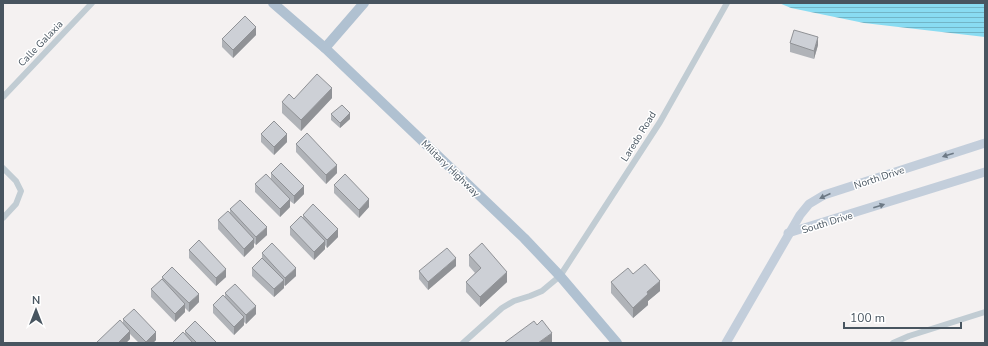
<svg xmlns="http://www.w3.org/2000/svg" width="988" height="346" font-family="'Nunito Sans',sans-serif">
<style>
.water{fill:url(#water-rules)}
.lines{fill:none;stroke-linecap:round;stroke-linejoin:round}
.street{stroke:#c1ccd3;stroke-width:6}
.secondary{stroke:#c3cedb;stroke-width:9}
.primary{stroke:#b0c1d1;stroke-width:10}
.wall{fill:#b0b3b8}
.shaded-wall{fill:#909296}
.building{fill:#cdd0d6;stroke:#909296}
.oneway{fill:#6d7985}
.labels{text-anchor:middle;stroke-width:3;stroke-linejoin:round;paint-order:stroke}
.street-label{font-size:10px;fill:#485560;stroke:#fff}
</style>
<defs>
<pattern id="water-rules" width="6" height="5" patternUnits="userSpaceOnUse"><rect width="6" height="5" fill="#89dcf2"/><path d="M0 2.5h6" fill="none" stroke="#72b5c7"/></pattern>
</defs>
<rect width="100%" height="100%" fill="#f4f1f1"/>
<path class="water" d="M779 3H985V37L864 23 791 8Z"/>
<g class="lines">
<g class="street">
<path d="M3 97 92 3"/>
<path d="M3 168 16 181 21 191 16 204 3 218"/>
<path d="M463 343 502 308 514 301 530 296 542 291 560 276 660 122 727 3"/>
<path d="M893 343 909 336 985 312"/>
</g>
<g class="secondary">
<path d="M788 233 985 172"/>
<path d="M726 343 800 215 809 204 824 195 985 143"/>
</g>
<g class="primary">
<path d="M273 3 325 48 524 238 560 276 617 343"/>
<path d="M325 48 364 3"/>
</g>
</g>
<g class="wall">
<path d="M256 35 233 58 222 47V39Z"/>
<path d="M790 43 818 45 814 59 790 52Z"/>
<path d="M332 98 301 131 282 113V102L294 99Z"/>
<path d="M331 114 350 119 340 128 331 120Z"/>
<path d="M261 134 287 142 274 155 261 142Z"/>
<path d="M296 144 337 173 326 184 296 152Z"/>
<path d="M271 173 304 194 294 204 290 201V207L280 217 255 192V184L271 179Z"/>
<path d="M334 185 369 207 359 218 334 193Z"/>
<path d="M230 209 267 235 256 245 254 243V247L244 257 218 229V220L230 212Z"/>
<path d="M303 215 338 237 327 248 325 245V249L314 260 290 235V227L303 218Z"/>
<path d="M189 250 226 277 216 286 189 258Z"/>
<path d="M262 253 296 276 285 286 284 285V288L274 297 252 276V268L262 259Z"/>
<path d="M469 255 507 282 480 307 466 292V282L475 273 469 266Z"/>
<path d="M456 266 428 290 419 279V271Z"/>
<path d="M633 274 660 291 648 301V305L633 318 611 293V282Z"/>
<path d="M162 277 199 302 189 312 185 308V312L175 322 151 297V289L162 280Z"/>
<path d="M225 293 256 314 246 324 244 322V325L234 335 213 313V305L225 298Z"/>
<path d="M123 319 156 340 153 343H139L130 334V339L126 343H96L123 324Z"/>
<path d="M185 331 217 343H173V342L185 335Z"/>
</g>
<g class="shaded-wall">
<path d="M256 27V35L233 58V50Z"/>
<path d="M818 37V45L814 59V51Z"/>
<path d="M332 88V98L301 131V120Z"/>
<path d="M350 113V119L340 128V123Z"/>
<path d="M287 134V142L274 155V147Z"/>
<path d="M337 165V173L326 184V175Z"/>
<path d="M304 186V194L294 204V196Z"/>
<path d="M290 199V207L280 217V209Z"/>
<path d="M369 199V207L359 218V210Z"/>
<path d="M267 227V235L256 245V237Z"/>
<path d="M338 229V237L327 248V240Z"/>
<path d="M254 239V247L244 257V249Z"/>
<path d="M325 241V249L314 260V252Z"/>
<path d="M456 258V266L428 290V282Z"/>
<path d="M296 268V276L285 286V278Z"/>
<path d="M226 269V277L216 286V278Z"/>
<path d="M507 272V282L480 307V297Z"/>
<path d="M284 280V288L274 297V289Z"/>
<path d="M660 281V291L648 301V305L633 318V308L647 292Z"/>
<path d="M199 294V302L189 312V303Z"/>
<path d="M185 304V312L175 322V314Z"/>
<path d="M256 306V314L246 324V315Z"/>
<path d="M244 317V325L234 335V327Z"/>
<path d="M130 331V339L126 343H118Z"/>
<path d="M156 332V340L153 343H146V342Z"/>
<path d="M552 333V343H538Z"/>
</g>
<g class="building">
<path d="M245 16 256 27 233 50 222 39Z"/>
<path d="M794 30 818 37 814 51 790 43Z"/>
<path d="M317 74 332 88 301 120 282 102 289 94 294 99Z"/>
<path d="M342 105 350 113 340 123 331 114Z"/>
<path d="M274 121 287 134 274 147 261 134Z"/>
<path d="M307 133 337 165 326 175 296 144Z"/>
<path d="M281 163 304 186 294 196 271 173Z"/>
<path d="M266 174 290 199 280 209 255 184Z"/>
<path d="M345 174 369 199 359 210 334 185Z"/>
<path d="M240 200 267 227 256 237 230 209Z"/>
<path d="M313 204 338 229 327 240 303 215Z"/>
<path d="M228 211 254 239 244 249 218 220Z"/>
<path d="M301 216 325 241 314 252 290 227Z"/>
<path d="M199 240 226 269 216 278 189 250Z"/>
<path d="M272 243 296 268 285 278 262 253Z"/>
<path d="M482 243 507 272 480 297 466 282 481 268 469 255Z"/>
<path d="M447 248 456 258 428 282 419 271Z"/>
<path d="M262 258 284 280 274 289 252 268Z"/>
<path d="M645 264 660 281 647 292 648 294 633 308 611 282 628 268 633 274Z"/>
<path d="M172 267 199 294 189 303 162 277Z"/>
<path d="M162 279 185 304 175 314 151 289Z"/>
<path d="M235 284 256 306 246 315 225 293Z"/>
<path d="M223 295 244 317 234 327 213 305Z"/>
<path d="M134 309 156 332 146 342 123 319Z"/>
<path d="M120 320 130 331 118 343H96Z"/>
<path d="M542 320 552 333 538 343H504L534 321 537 325Z"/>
<path d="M195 321 217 343H197L185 331Z"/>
<path d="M183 332 193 343H174L173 342Z"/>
</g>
<defs><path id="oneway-solid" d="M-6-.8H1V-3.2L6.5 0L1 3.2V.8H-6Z"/></defs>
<g class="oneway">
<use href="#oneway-solid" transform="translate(948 155) rotate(162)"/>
<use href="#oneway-solid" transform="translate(825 196) rotate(156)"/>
<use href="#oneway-solid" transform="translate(879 206) rotate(-18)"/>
</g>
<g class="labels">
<g class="street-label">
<text transform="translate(40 43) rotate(-46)" y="4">Calle Galaxia</text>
<text transform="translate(638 136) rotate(-58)" y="4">Laredo Road</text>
<text transform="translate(451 168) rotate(44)" y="4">Military Highway</text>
<text transform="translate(879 177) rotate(-18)" y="4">North Drive</text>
<text transform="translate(827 222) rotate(-17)" y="4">South Drive</text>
</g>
</g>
<rect width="988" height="346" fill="none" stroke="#485560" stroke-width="8"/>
<g transform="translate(36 310)" stroke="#ffffff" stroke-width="3" paint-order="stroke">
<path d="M0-3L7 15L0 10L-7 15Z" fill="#485560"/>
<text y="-6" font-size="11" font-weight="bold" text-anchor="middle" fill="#485560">N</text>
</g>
<path d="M844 322v6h117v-6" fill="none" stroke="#485560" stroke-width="2"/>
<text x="850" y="322" font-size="12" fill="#485560" stroke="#ffffff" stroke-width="3" paint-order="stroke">100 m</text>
</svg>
